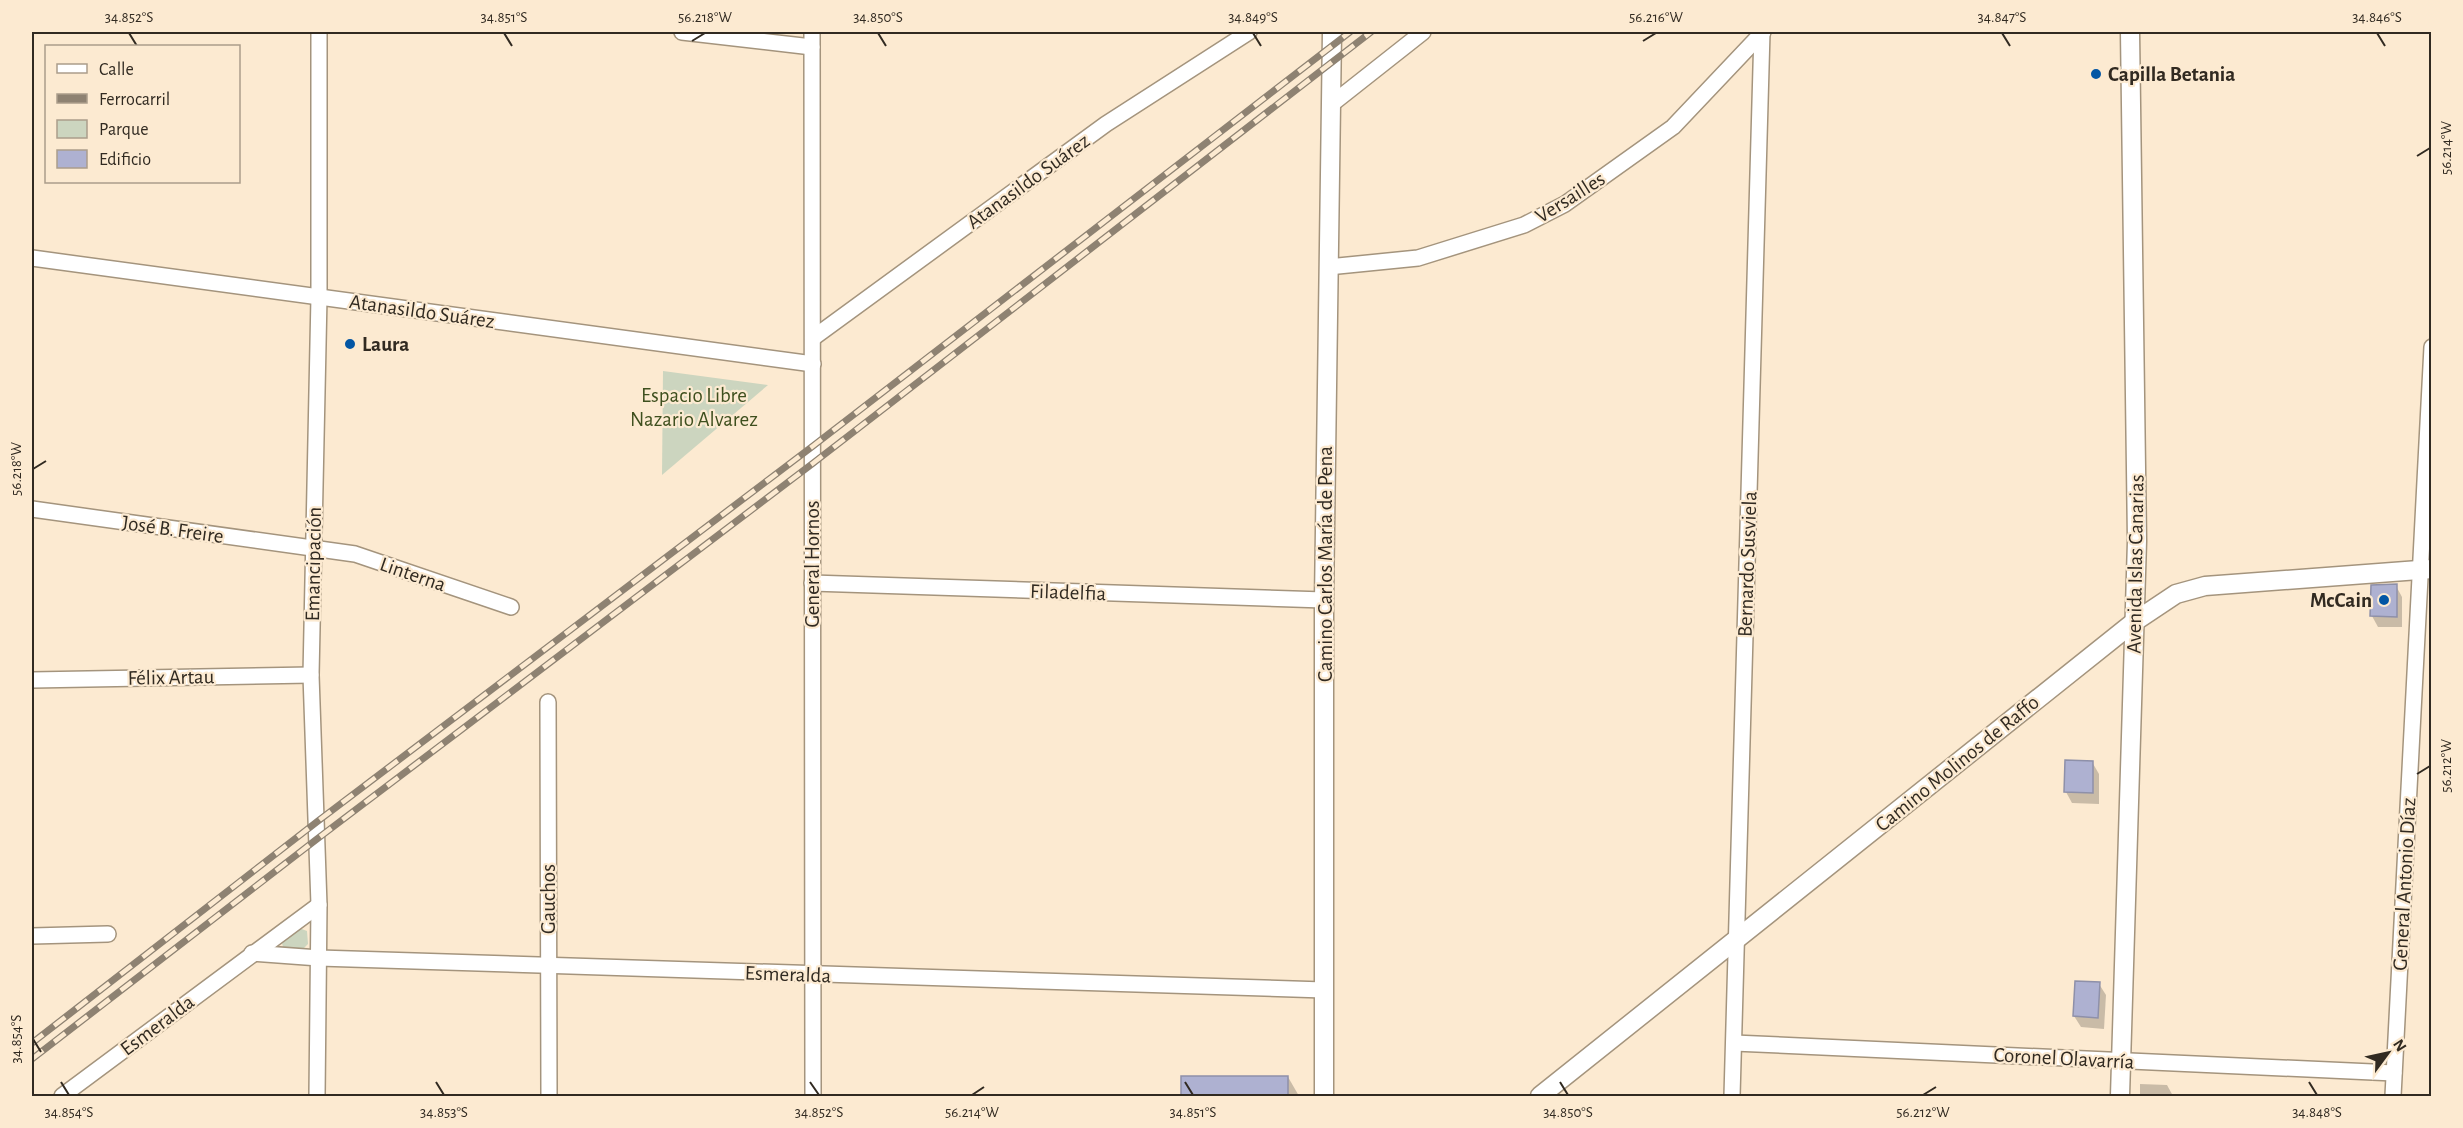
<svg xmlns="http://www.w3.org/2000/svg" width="2463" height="1128" font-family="'Alegreya Sans',sans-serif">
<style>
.green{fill:#ccd5bf}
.shadow{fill:#0003}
.building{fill:#aeb1d1;stroke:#8e90a9;stroke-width:1.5}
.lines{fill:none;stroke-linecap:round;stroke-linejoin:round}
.minor-casing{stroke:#a4947d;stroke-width:18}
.tertiary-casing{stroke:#a4947d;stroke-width:21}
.minor{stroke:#fff;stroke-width:15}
.tertiary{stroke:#fff;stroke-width:18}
.rail-casing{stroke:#8e8272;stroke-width:7}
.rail{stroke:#fcead1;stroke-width:4.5;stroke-dasharray:14;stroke-linecap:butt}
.ticks{fill:none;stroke:#312a21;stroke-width:2}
.poi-dot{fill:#0356a4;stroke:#fcead1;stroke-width:2}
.labels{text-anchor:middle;stroke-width:4.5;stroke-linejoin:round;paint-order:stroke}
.poi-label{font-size:21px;font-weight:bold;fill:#312a21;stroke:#fcead1;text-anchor:start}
.street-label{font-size:21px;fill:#312a21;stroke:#fcead1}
.park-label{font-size:21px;fill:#3e4f1e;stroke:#fcead1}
.neatline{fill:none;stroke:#312a21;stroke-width:2}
.ticks-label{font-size:15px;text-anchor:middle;fill:#312a21}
</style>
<rect width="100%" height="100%" fill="#fcead1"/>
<g class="green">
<path d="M663 371 768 385 662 475Z"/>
<path d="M299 928 307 931 308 944 303 949 283 947 282 943Z"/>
</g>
<g class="shadow">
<path d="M2396 586 2402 597V627H2378L2372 616Z"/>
<path d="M2092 762 2099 774V804L2072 803 2066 792Z"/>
<path d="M2099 984 2106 995 2104 1029 2081 1027 2074 1016Z"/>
<path d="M1182 1077H1288L1299 1096H1182Z"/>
<path d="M2140 1084 2167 1085 2173 1096H2140Z"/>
</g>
<g class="building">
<path d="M2397 584V617L2370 616 2371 585Z"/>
<path d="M2065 760 2093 761V793L2064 792Z"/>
<path d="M2075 981 2100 982 2098 1018 2073 1016Z"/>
<rect x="1181" y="1076" width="107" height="20"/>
</g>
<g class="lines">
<g class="minor-casing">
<g id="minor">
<path d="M682 32 812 47"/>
<path d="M812 32 813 1096"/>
<path d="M1333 103 1423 32"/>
<path d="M32 258 813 364"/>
<path d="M1328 267 1418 258 1524 225 1565 204 1673 127 1763 32"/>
<path d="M813 338 1106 124 1249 32"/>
<path d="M32 509 355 554 511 607"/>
<path d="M812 583 1324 600"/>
<path d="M32 680 311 675"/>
<path d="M548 702 549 1096"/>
<path d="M32 936 108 934"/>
<path d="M252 953 319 958 1324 990"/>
<path d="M1734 1043 2394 1073"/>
<path d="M62 1096 319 905"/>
<path d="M317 1096 319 905 311 675 319 297V32"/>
<path d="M1732 1096 1762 32"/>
<path d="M2393 1096 2432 347"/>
</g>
</g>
<g class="tertiary-casing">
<g id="tertiary">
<path d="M1324 1096V600L1332 32"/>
<path d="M1540 1096 2134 622 2176 594 2205 586 2432 569"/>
<path d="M2120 1096 2137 541 2130 32"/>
</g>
</g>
<use href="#minor" class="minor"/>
<use href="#tertiary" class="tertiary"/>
<g class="rail-casing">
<g id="rail">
<path d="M32 1043 318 821 813 446 1350 32"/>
<path d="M32 1059 317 839 812 464 1371 32"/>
</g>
</g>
<use href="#rail" class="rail"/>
</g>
<path class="ticks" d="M129 33 137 46M504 33 512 46M878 33 886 46M1253 33 1261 46M2002 33 2010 46M2377 33 2385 46M692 41 705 33M1643 41 1656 33M2417 156 2430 148M33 469 46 461M2417 774 2430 766M33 1039 41 1052M61 1082 69 1095M436 1082 444 1095M810 1082 819 1095M1185 1082 1193 1095M1560 1082 1568 1095M2309 1082 2317 1095M972 1095 984 1087M1923 1095 1936 1087"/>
<g class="poi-dot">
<circle cx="2096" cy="74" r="6"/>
<circle cx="350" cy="344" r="6"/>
<circle cx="2384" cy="600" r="6"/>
</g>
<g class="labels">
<g class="poi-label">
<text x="2108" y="81">Capilla Betania</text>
<text x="362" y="351">Laura</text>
<text x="2372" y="607" text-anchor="end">McCain</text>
</g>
<g class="street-label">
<text transform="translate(1028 181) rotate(-36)" y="7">Atanasildo Suárez</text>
<text transform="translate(1570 197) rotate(-32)" y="7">Versailles</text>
<text transform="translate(422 311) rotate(8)" y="7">Atanasildo Suárez</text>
<text transform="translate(173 529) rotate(8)" y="7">José B. Freire</text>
<text transform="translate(313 564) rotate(-89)" y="7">Emancipación</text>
<text transform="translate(812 564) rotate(-90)" y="7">General Hornos</text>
<text transform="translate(1325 564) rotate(-90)" y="7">Camino Carlos María de Pena</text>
<text transform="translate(1747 564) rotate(-88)" y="7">Bernardo Susviela</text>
<text transform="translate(2135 564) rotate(-89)" y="7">Avenida Islas Canarias</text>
<text transform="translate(413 574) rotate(19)" y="7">Linterna</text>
<text transform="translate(1068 592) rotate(2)" y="7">Filadelfia</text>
<text transform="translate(171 677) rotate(-1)" y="7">Félix Artau</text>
<text transform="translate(1957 763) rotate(-39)" y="7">Camino Molinos de Raffo</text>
<text transform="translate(2404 884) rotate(-87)" y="7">General Antonio Díaz</text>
<text transform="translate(548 899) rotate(-90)" y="7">Gauchos</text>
<text transform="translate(788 974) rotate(2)" y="7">Esmeralda</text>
<text transform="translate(157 1025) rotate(-37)" y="7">Esmeralda</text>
<text transform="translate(2064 1058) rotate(3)" y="7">Coronel Olavarría</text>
</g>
<g class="park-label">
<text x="694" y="402">Espacio Libre<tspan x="694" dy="24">Nazario Alvarez</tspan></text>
</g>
</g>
<rect width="2463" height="1128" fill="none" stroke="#fcead1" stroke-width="66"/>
<rect x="45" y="45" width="195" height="138" fill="#fcead1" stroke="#ab9d8b" stroke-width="1.5"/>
<rect x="57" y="64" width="30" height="9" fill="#ffffff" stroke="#ab9d8b" stroke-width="1.5"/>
<text x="99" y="75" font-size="18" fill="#312a21">Calle</text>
<rect x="57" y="94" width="30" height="9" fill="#8e8272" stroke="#ab9d8b" stroke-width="1.5"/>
<text x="99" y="105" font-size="18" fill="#312a21">Ferrocarril</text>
<rect x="57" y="120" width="30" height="18" fill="#ccd5bf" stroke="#ab9d8b" stroke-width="1.5"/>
<text x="99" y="135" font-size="18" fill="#312a21">Parque</text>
<rect x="57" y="150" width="30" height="18" fill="#aeb1d1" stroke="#ab9d8b" stroke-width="1.5"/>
<text x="99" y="165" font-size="18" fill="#312a21">Edificio</text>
<g transform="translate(2388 1053) rotate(57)" stroke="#fcead1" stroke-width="4.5" paint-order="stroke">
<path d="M0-4.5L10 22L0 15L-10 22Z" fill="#312a21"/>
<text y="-9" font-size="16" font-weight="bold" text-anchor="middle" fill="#312a21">N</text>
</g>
<rect x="33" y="33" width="2397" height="1062" class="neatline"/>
<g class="ticks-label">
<text x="129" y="22">34.852°S</text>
<text x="504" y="22">34.851°S</text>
<text x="705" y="22">56.218°W</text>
<text x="878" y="22">34.850°S</text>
<text x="1253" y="22">34.849°S</text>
<text x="1656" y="22">56.216°W</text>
<text x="2002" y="22">34.847°S</text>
<text x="2377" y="22">34.846°S</text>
<text transform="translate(2446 148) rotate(-90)" y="5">56.214°W</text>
<text transform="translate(16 469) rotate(-90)" y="5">56.218°W</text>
<text transform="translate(2446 766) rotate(-90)" y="5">56.212°W</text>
<text transform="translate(16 1039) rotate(-90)" y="5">34.854°S</text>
<text x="69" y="1117">34.854°S</text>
<text x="444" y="1117">34.853°S</text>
<text x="819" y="1117">34.852°S</text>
<text x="972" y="1117">56.214°W</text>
<text x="1193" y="1117">34.851°S</text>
<text x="1568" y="1117">34.850°S</text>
<text x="1923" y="1117">56.212°W</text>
<text x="2317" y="1117">34.848°S</text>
</g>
</svg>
